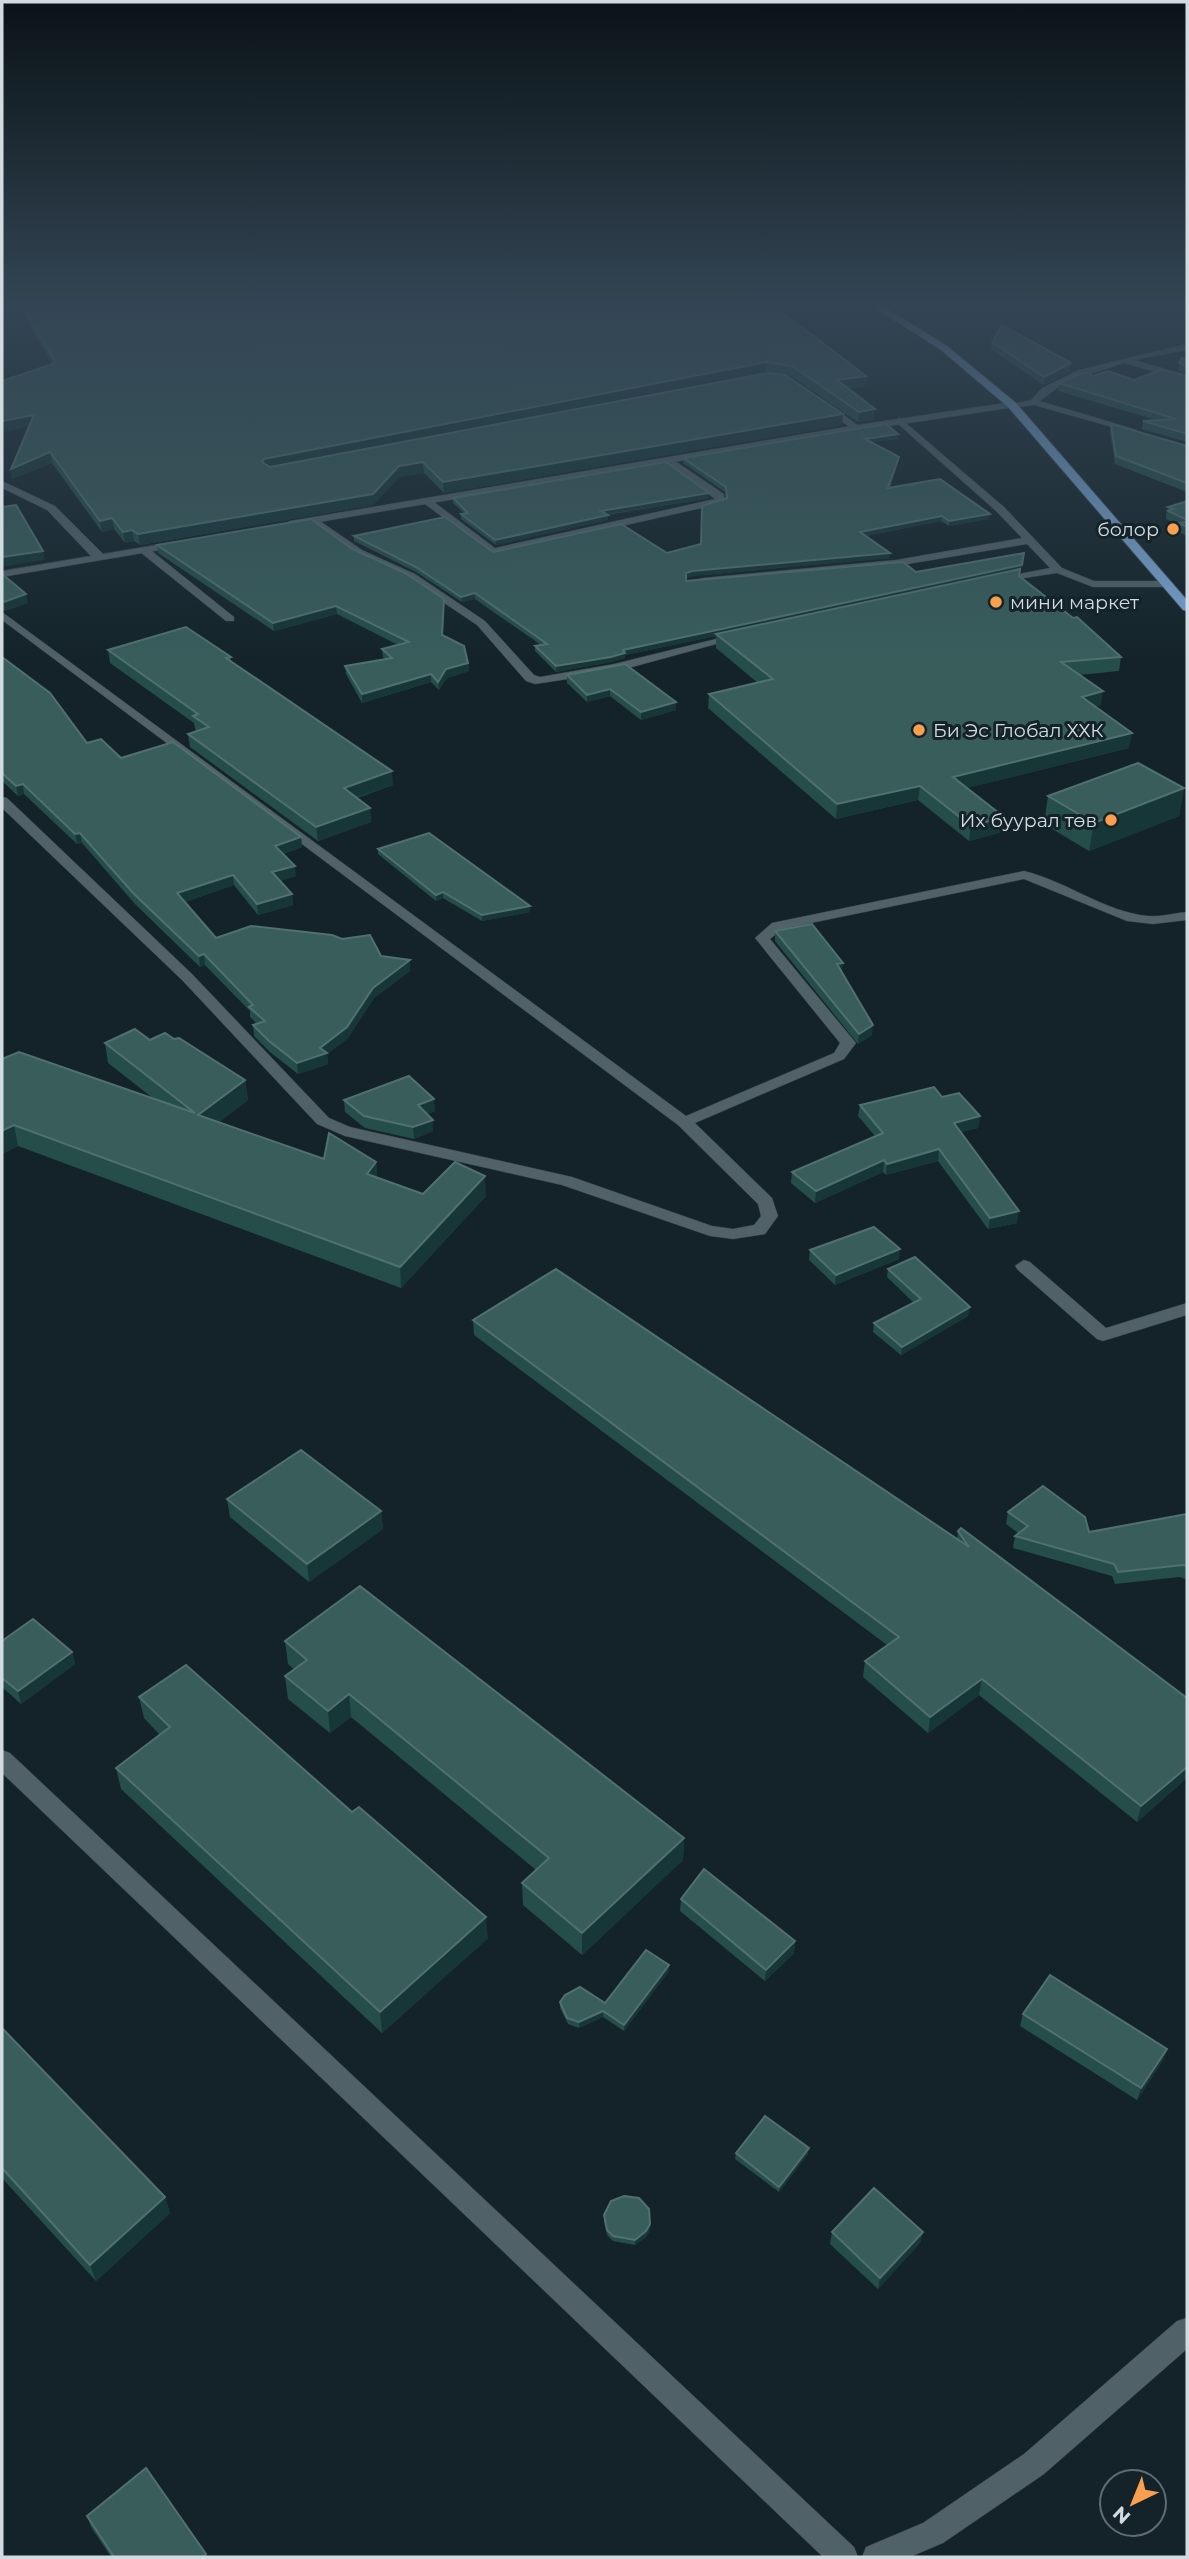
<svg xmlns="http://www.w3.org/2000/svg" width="1189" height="2559" font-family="Montserrat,sans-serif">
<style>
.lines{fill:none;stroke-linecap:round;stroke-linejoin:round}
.minor-casing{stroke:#333f43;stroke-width:1}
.tertiary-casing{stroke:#333f43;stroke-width:1}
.trunk-casing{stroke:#333f43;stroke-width:2}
.minor{fill:#506168;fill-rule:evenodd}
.tertiary{fill:#506168;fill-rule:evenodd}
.trunk{fill:#7aa5d3;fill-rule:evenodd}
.wall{fill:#254e4b}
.shaded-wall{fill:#163637}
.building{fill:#385d5b;stroke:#507170;stroke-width:2}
.poi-dot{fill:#f99f4d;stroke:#132329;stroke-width:2.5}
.labels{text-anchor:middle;stroke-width:6;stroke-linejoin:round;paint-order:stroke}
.far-poi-label{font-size:19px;fill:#d2dce0;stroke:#132329;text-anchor:end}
</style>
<rect width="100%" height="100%" fill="#132329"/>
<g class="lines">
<g class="minor-casing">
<g id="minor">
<path d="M1187 344V350L1134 360 1187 375V381L1124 363 1065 382 1040 401 1137 430V434L1034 405 1012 408 1007 405 1031 400 1042 388 1079 370Z"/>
<path d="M822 404H828L862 428 854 430 822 408Z"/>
<path d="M900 418 1004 507 1062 568 1094 581H1168L1174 584 1168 587H1093L1057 573 992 583V579L1050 568 1027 544 896 566 699 583V579L703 578 896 560 1022 538 996 511 897 423V419Z"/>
<path d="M669 457 724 494V503L493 555 421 501 430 499 495 548 715 499 665 462 664 460Z"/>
<path d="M2 481 55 506 104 555V559H96L90 555 47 510 2 488Z"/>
<path d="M309 519H317L362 550 415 574 485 621 534 675 540 677 614 664 736 634 742 637 614 672 535 684 526 681 477 625 407 578 354 554 309 523Z"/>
<path d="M140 548H148L234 617V621H226L140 552Z"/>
<path d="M2 612 686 1116 834 1053 840 1043 755 938 772 923 1024 871C1066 881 1105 912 1148 916 1161 917 1174 913 1187 912V920L1153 924 1127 921 1024 879 782 929 770 939 856 1043 844 1059 695 1123 772 1198 778 1216 765 1234 733 1239 710 1236 562 1185 345 1136 317 1124 182 980 2 808V797L7 798 192 974 329 1118 350 1127 572 1177 712 1226 733 1229 754 1225 761 1216 758 1204 678 1125 2 620Z"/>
<path d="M1024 1260 1030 1262 1106 1328 1187 1303V1315L1103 1341 1097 1339 1018 1270 1015 1266Z"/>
<path d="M2 1750 10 1753 854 2547 858 2557H823L2 1773Z"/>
<path d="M1187 2318V2349L1044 2474 943 2543 910 2557H862L866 2547 923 2523 1024 2454 1177 2321Z"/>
</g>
</g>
<g class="tertiary-casing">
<g id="tertiary">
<path d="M1012 402 1015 403V407L857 431 290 527 285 524 290 521 857 425Z"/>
<path d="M180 541 185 544 184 546 2 577V571Z"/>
</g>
</g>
<g class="trunk-casing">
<path id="trunk" d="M870 305H881L947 346 1016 403 1187 600V611L1183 610 1008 407 941 350Z"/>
</g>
<use href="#minor" class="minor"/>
<use href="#tertiary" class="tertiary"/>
<use href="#trunk" class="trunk"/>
</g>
<g class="wall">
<path d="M676 311 866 376 865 386 848 389 874 420 858 422 791 376 766 372 555 413 842 425 444 493 424 473 399 477 373 505 140 545 134 541 125 543 114 529 102 532 52 463 12 479 11 469 29 426 2 432V381L52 364 27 322 25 312Z"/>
<path d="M992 342 1071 363 1070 371 1043 385 991 349Z"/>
<path d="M1187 359V374L1178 370 1179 363Z"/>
<path d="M1093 376 1134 380 1187 376V442L1142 429 1143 421 1156 420 1058 391 1059 383Z"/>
<path d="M1111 424 1187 446V492L1115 464 1110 432Z"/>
<path d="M898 434V439L872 442 899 457 898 462 890 488 989 519 949 526 941 521 866 536 890 553 889 558 692 576 686 578V581L916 572 1021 570 1019 576 1121 657 1119 671 1079 675 1101 705 1095 707 1129 748 967 788 1004 817 1002 832 969 841 918 800 836 819 708 708 709 694 758 683 716 648V636L625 655V658L611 662 556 672 535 651V646L541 645 475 599 462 602 416 572 354 541V536L493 552 667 553 701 544 726 498 725 492 683 463V458Z"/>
<path d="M709 493V498L607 515H608V520L496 545 461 519V514L464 513 453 503V498Z"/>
<path d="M1187 501V536L1177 531 1178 525 1166 519V515L1168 507Z"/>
<path d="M157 545 352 549 444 599 443 635 468 663 469 671 447 678 439 690 431 682 362 703 346 674 345 666 385 659 383 657 382 649 398 645 337 614 274 631 158 553Z"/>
<path d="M2 574 28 603 5 611 2 609Z"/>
<path d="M108 650 231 657V662L393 785 357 798 370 808 371 822 318 841 190 747 188 734 197 731 195 729 194 723 110 663Z"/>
<path d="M2 657 87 743 301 837 302 847 283 854 296 876 280 881 292 894 293 905 258 915 234 885 185 902 216 938 381 956 410 960V971L374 998 348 1038 327 1054 328 1064 298 1074 270 1052 254 1036 253 1025 257 1024 250 1017V1011L205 965 200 967 135 904 82 843 77 844 24 794 18 796 2 781Z"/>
<path d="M567 675 676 702V710L641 720 610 696 587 702 567 683Z"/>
<path d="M1184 788 1179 816 1089 851 1044 824 1048 796Z"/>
<path d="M378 849 530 906V912L482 921 443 898 436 901 378 854Z"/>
<path d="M775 931 842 973 872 1035 858 1044 775 941Z"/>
<path d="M174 1039 245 1080 248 1100 219 1122 324 1159 376 1162 377 1178 423 1194 486 1196 401 1288 18 1146 2 1154V1059L154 1099 108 1063 105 1043Z"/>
<path d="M942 1097 980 1116 978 1128 961 1132 1017 1223 988 1229 938 1161 886 1175 883 1172 815 1203 791 1183 792 1172 875 1136 858 1116 860 1105Z"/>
<path d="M344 1100 435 1111 427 1114 433 1120V1131L414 1139 365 1128 345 1112Z"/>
<path d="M810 1250 899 1259 835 1285 809 1260Z"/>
<path d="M888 1269 968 1316 901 1355 873 1332 874 1323 914 1303 887 1277Z"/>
<path d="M473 1320 957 1539 958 1531 1187 1698V1778L1137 1822 979 1695 928 1733 863 1677 865 1661 887 1645 474 1335Z"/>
<path d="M227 1499 381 1511 383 1529 309 1582 230 1517Z"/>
<path d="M1008 1512 1089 1532 1187 1514V1580L1180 1577 1115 1584 1112 1576 1013 1548 1015 1536 1018 1533 1006 1524Z"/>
<path d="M2 1641 72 1652 75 1664 21 1704 2 1687Z"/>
<path d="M285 1641 684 1838 683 1860 582 1955 523 1905 522 1883 536 1870 351 1717 330 1733 288 1699 285 1676 294 1669 288 1664Z"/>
<path d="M139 1697 488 1938 382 2033 121 1789 116 1768 160 1735 144 1718Z"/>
<path d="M681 1899 795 1941 794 1953 765 1981 680 1911Z"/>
<path d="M669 1965V1971L624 2031 603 2017 579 2028 568 2024 560 2008V2002L605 2003Z"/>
<path d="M1023 2014 1167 2049 1163 2060 1137 2100 1020 2026Z"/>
<path d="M2 2028 165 2197 170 2213 96 2281 2 2178Z"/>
<path d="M736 2153 808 2154 779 2192 735 2159Z"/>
<path d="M604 2215 650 2230 646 2237 635 2245 613 2241 607 2235 604 2221Z"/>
<path d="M832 2232H923L920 2243 878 2289 830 2244Z"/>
<path d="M87 2516 206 2554 207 2557H111L91 2527Z"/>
</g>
<g class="shaded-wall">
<path d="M767 362 766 372 265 469 262 462 264 459Z"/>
<path d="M1071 363 1070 371 1043 385 1044 377Z"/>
<path d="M866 376 865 386 837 390V380Z"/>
<path d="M875 409 874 420 858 422 859 412Z"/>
<path d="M843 414 842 425 444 493 443 482Z"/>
<path d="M34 415 35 425 2 432V421Z"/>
<path d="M898 434V439L865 443V439Z"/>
<path d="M50 452 52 463 12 479 11 469Z"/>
<path d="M899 457 898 462 888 493V488Z"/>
<path d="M423 462 424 473 399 477 373 505 140 545 138 534 399 466Z"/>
<path d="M709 493V498L601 515V511Z"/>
<path d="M990 514 989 519 949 526V521Z"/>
<path d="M608 515V520L496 545 495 540Z"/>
<path d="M942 516 941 521 860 537V532Z"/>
<path d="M112 518 114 529 102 532 100 521Z"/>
<path d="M132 530 134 541 125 543 123 532Z"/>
<path d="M43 551 45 560 2 567V557Z"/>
<path d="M890 553 889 558 692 576 686 578V573L692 571Z"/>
<path d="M1024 553 1021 570 716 634V636L625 655V658L611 662 556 672V666Z"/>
<path d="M475 593V599L462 602 461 597Z"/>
<path d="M26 594 28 603 5 611 4 602Z"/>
<path d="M336 606 337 614 274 631 273 623Z"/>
<path d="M468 663 469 671 447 678 439 690 438 682 446 669Z"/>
<path d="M431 674V682L362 703V694Z"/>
<path d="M610 689V696L587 702V695Z"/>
<path d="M1103 691 1101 705 1079 711 1082 697Z"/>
<path d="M676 702V710L641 720V712Z"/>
<path d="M1132 733 1129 748 951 792 953 777Z"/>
<path d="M392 771 393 785 345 801 344 788Z"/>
<path d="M23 784 24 794 18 796 16 786Z"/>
<path d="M920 786 918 800 836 819 837 804Z"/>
<path d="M1184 788 1179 816 1089 851 1094 823Z"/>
<path d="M370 808 371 822 318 841 316 827Z"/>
<path d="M1004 817 1002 832 969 841 971 826Z"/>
<path d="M80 833 82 843 77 844 75 834Z"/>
<path d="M301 837 302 847 276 856 275 846Z"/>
<path d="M295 866 296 876 273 883 272 872Z"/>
<path d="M233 875 234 885 179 904 177 893Z"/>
<path d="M443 892V898L436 901V895Z"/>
<path d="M292 894 293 905 258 915 257 904Z"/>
<path d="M530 906V912L482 921V915Z"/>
<path d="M204 954 205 965 200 967 199 956Z"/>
<path d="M410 960V971L374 998 348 1038 327 1054 328 1064 298 1074 297 1063 320 1048 373 988Z"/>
<path d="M843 963 842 973 837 964Z"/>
<path d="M873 1025 872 1035 858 1044 859 1034Z"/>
<path d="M245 1080 248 1100 201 1135 198 1115Z"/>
<path d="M434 1099 435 1111 419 1117 418 1105Z"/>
<path d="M980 1116 978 1128 953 1134 954 1123Z"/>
<path d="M433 1120V1131L414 1139 413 1127Z"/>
<path d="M14 1125 18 1146 2 1154V1131Z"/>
<path d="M939 1149 938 1161 886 1175 887 1164Z"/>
<path d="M884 1160 883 1172 815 1203 816 1191Z"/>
<path d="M376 1162 378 1183 367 1174Z"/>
<path d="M485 1176 486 1196 401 1288 400 1267Z"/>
<path d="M1019 1211 1017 1223 988 1229 990 1218Z"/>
<path d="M900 1249 899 1259 835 1285 836 1275Z"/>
<path d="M970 1307 968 1316 901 1355 902 1347Z"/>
<path d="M381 1511 383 1529 309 1582 307 1564Z"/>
<path d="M72 1652 75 1664 21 1704 18 1691Z"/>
<path d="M982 1679 979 1695 928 1733 930 1717Z"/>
<path d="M349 1694 351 1717 330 1733 328 1711Z"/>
<path d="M1187 1767V1778L1137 1822 1141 1806Z"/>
<path d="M684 1838 683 1860 582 1955V1933Z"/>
<path d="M486 1917 488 1938 382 2033 380 2012Z"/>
<path d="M795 1941 794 1953 765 1981 766 1970Z"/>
<path d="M669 1965V1971L624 2031V2025Z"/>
<path d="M603 2011V2017L579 2028V2022Z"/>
<path d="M1167 2049 1163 2060 1137 2100 1141 2088Z"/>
<path d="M809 2148 808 2154 779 2192V2187Z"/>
<path d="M165 2197 170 2213 96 2281 90 2265Z"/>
<path d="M650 2224V2230L646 2237 635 2245V2240Z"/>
<path d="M923 2232 920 2243 878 2289 880 2278Z"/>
</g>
<g class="building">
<path d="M82 305H667L676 311 722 305H773L866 376 837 380 875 409 859 412 792 366 767 362 264 459 262 462 270 467 768 373 785 375 843 414 443 482 423 462 399 466 373 494 138 534 132 530 123 532 112 518 100 521 50 452 11 469 34 415 2 421V381L56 363 25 312Z"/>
<path d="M1002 325 1071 363 1044 377 992 342Z"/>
<path d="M1182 358 1187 359V366L1179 363Z"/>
<path d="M1161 370 1187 376V434L1143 421 1176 419 1059 383 1085 372 1093 376 1108 371 1134 380Z"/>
<path d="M886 424 898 434 865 439 899 457 888 488 940 479 990 514 949 521 942 516 860 532 890 553 692 571 686 573V581L903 562 916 572 1024 553 1022 565 623 650 625 653 611 657 556 666 535 646 547 644 475 593 461 597 416 567 354 536 445 517 493 552 621 524 667 553 701 544 702 506 727 498 726 487 683 458Z"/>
<path d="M1111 424 1187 446V483L1116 456Z"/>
<path d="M666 462 709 493 601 511 608 515 495 540 461 514 468 513 453 498Z"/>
<path d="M1187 501V520L1168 511 1174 509 1168 507Z"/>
<path d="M16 505 43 551 2 557V507Z"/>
<path d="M311 519 352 549 405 573 444 599 442 635 464 646 468 663 446 669 438 682 431 674 362 694 345 666 392 658 382 649 409 642 336 606 273 623 157 545Z"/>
<path d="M1187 522V527L1178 523Z"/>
<path d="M1020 569 1019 576 1073 618 1077 617 1121 657 1061 662 1103 691 1082 697 1132 733 953 777 1004 817 971 826 920 786 837 804 709 694 773 679 716 634Z"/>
<path d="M2 574 26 594 4 602 2 601Z"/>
<path d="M186 627 231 657 226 658 392 771 344 788 370 808 316 827 188 734 209 727 193 716 198 714 108 650Z"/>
<path d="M2 657 50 693 87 743 101 739 121 758 173 742 301 837 275 846 295 866 272 872 292 894 257 904 233 875 177 893 216 938 251 926 332 935 342 939 370 935 381 956 410 960 373 988 347 1027 320 1048 327 1053 297 1063 269 1041 253 1025 265 1021 249 1007 253 1005 204 954 199 956 134 894 80 833 75 834 23 784 16 786 2 773Z"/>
<path d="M625 664 676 702 641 712 610 689 587 695 567 675Z"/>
<path d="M1138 763 1184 788 1094 823 1048 796Z"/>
<path d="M429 833 530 906 482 915 443 892 436 895 378 849Z"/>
<path d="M812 924 843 963 837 964 873 1025 859 1034 775 931Z"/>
<path d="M135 1029 150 1040 165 1033 174 1039 179 1038 245 1080 198 1115 324 1159 329 1133 376 1162 367 1174 423 1194 455 1162 485 1176 400 1267 14 1125 2 1131V1059L19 1052 195 1113 105 1043Z"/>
<path d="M409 1076 434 1099 418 1105 433 1120 413 1127 364 1116 344 1100Z"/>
<path d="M934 1087 942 1097 959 1093 980 1116 954 1123 1019 1211 990 1218 939 1149 887 1164 884 1160 816 1191 792 1172 883 1133 860 1105Z"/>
<path d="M874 1227 900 1249 836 1275 810 1250Z"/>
<path d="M915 1257 970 1307 902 1347 874 1323 921 1299 888 1269Z"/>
<path d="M556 1269 969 1547 958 1531 961 1528 1187 1698V1767L1141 1806 982 1679 930 1717 865 1661 899 1637 473 1320Z"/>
<path d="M301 1450 381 1511 307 1564 227 1499Z"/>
<path d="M1043 1486 1085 1517 1089 1532 1187 1514V1566L1183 1565 1118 1572 1114 1564 1015 1536 1028 1526 1008 1512Z"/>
<path d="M360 1586 684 1838 582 1933 522 1883 549 1858 349 1694 328 1711 285 1676 307 1660 285 1641Z"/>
<path d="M33 1619 72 1652 18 1691 2 1678V1641Z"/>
<path d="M186 1665 352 1812 359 1807 486 1917 380 2012 116 1768 170 1727 139 1697Z"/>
<path d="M704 1869 795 1941 766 1970 681 1899Z"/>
<path d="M646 1950 669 1965 624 2025 603 2011 579 2022 567 2018 560 2002 565 1995 580 1987 605 2003Z"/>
<path d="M1050 1975 1167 2049 1141 2088 1023 2014Z"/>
<path d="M2 2028 165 2197 90 2265 2 2168Z"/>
<path d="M765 2116 809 2148 779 2187 736 2153Z"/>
<path d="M874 2188 923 2232 880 2278 832 2232Z"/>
<path d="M624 2196 639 2198 649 2209 650 2224 646 2231 635 2240 613 2236 607 2230 604 2215 611 2201Z"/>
<path d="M146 2468 206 2554 202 2557H114L87 2516Z"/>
</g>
<linearGradient id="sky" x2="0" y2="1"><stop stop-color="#0a1317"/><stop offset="0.46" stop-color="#334554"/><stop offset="1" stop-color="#334554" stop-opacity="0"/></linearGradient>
<rect width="1189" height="663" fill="url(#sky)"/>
<g class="poi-dot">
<circle cx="1173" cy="529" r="7"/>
<circle cx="996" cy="602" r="7"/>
<circle cx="919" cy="730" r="7"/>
<circle cx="1111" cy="820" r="7"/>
</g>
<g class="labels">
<g class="far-poi-label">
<text x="1159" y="536">болор</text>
<text x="1010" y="609" text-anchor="start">мини маркет</text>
<text x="933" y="737" text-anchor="start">Би Эс Глобал ХХК</text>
<text x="1097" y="827">Их буурал төв</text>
</g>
</g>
<rect width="1189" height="2559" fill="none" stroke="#d2dce0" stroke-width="7"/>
<g transform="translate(1133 2503) rotate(223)"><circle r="33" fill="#132329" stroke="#5f6d72" stroke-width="2"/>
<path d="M0-5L12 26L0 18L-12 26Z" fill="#f99f4d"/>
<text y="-10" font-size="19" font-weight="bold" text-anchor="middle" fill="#d2dce0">N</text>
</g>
</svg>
